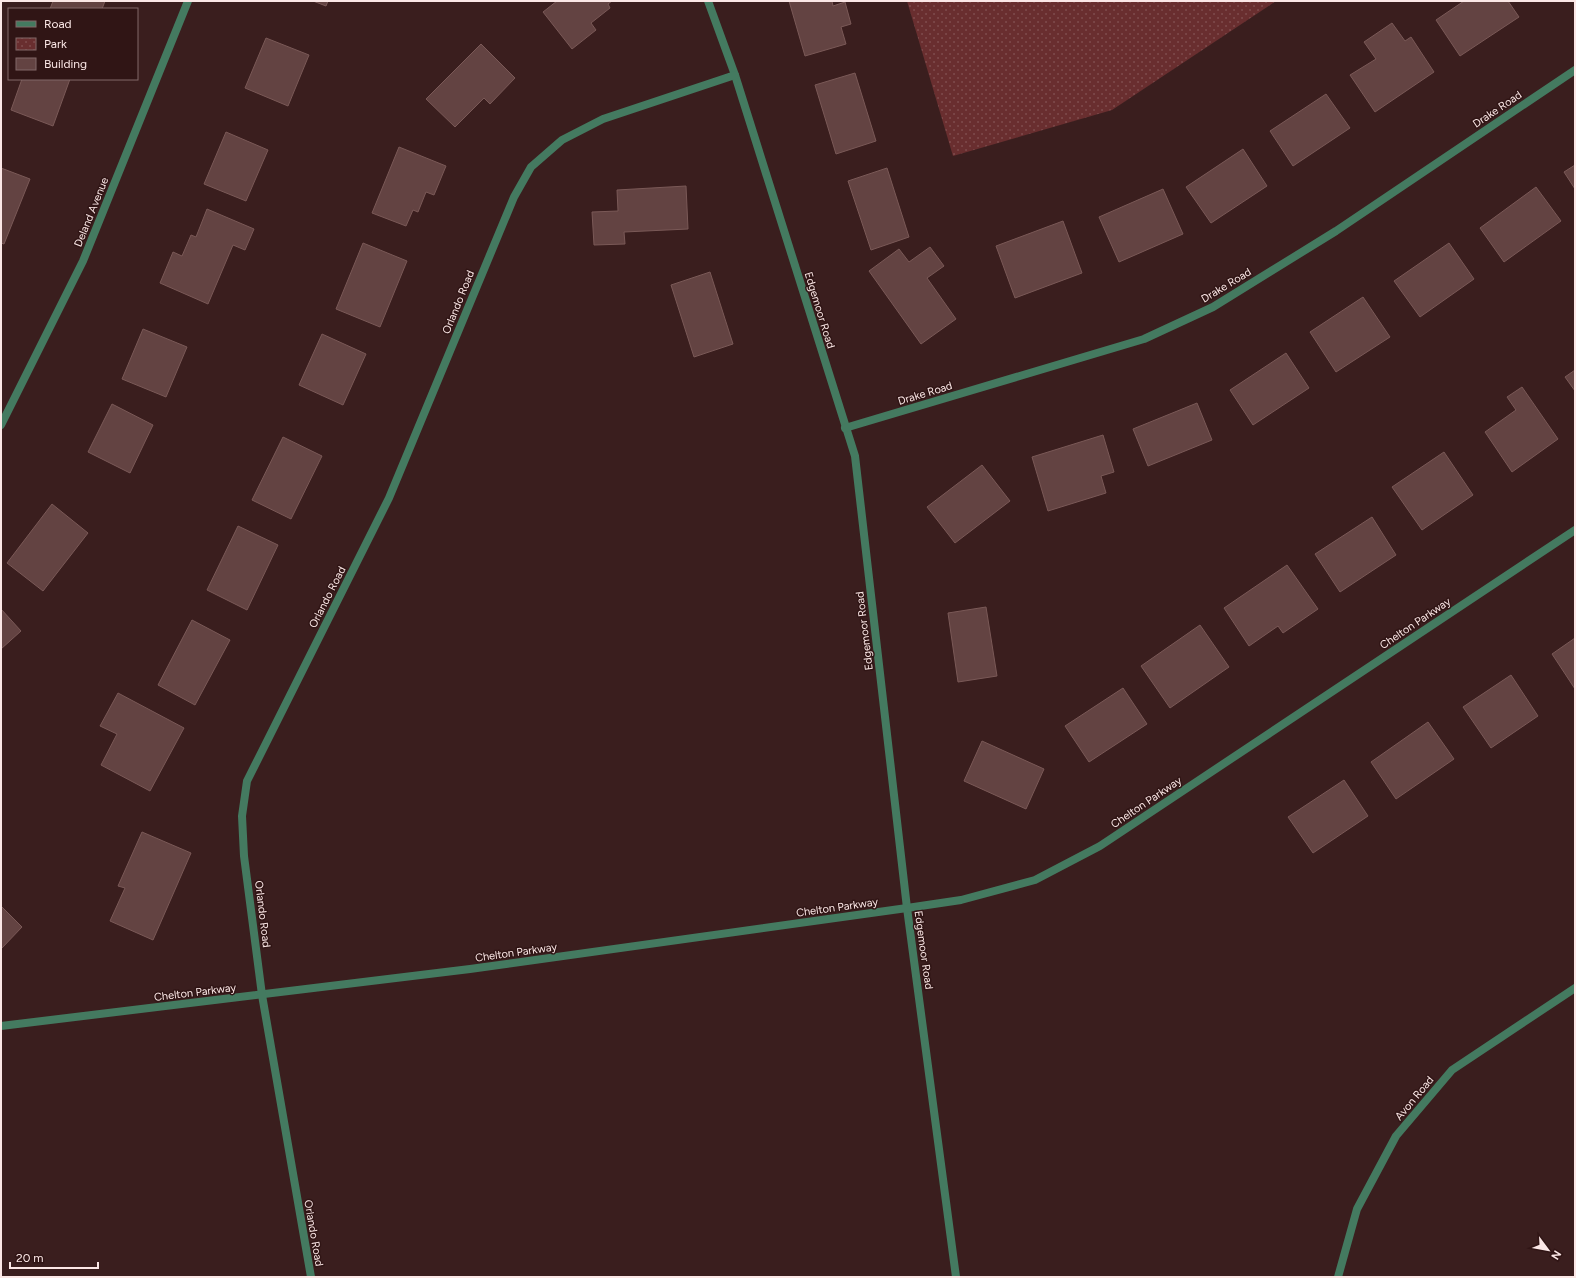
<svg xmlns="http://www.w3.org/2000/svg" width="1576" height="1278" font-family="Figtree,sans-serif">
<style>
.park{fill:url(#park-dots)}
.building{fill:#634342;stroke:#7a5957}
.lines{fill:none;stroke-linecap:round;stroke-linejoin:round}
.street{stroke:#447a60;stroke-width:8}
.labels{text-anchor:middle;stroke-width:3;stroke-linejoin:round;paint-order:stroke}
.street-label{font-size:11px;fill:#fbe7e6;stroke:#301515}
</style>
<defs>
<pattern id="park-dots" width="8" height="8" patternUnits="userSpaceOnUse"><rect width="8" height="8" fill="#692e2f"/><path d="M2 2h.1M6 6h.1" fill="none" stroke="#7f4c4d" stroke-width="1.8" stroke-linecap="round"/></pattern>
</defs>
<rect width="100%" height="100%" fill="#3a1e1e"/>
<path class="park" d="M907 1H1276L1112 110 953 156Z"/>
<g class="building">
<path d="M53 1H105L102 9H50Z"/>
<path d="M313 1H328L326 6Z"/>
<path d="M557 1H612L608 4 610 8 591 23 596 30 572 49 543 12Z"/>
<path d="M789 1H832L833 6 845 2 851 24 841 27 846 44 805 56Z"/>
<path d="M1464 1H1508L1519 17 1460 56 1436 20Z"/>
<path d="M1392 23 1405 41 1411 37 1434 72 1375 112 1350 75 1376 59 1364 42Z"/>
<path d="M266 38 309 55 288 106 245 88Z"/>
<path d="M481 44 515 78 490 104 484 98 455 127 426 99Z"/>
<path d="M855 73 876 141 836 154 815 85Z"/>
<path d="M22 79H70L53 126 11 110Z"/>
<path d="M1326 94 1350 128 1293 166 1270 131Z"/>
<path d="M226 132 268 150 246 201 204 184Z"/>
<path d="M399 147 446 166 434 195 426 192 418 212 413 210 406 226 372 213Z"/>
<path d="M1243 149 1267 186 1211 223 1186 187Z"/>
<path d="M1575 165V189L1564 172Z"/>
<path d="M1 168 30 179 4 244 1 243Z"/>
<path d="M887 168 909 237 871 250 848 181Z"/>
<path d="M686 186 688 229 624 232 625 244 594 245 592 212 618 211 617 190Z"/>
<path d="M1536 187 1561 221 1504 262 1480 228Z"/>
<path d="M1163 189 1183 234 1119 262 1099 217Z"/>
<path d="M207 209 254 229 245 250 233 245 208 304 160 283 173 252 182 256 191 235 196 237Z"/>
<path d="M1063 221 1082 273 1015 298 996 246Z"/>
<path d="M363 243 407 261 380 327 336 309Z"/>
<path d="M1449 243 1474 279 1420 317 1394 281Z"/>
<path d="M930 247 944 266 927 278 956 319 921 344 869 271 899 249 909 262Z"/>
<path d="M710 272 733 344 694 357 671 285Z"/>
<path d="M1363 297 1390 337 1336 372 1310 332Z"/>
<path d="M143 329 187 347 166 397 122 379Z"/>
<path d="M322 334 366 354 343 405 299 385Z"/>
<path d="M1286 353 1309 388 1253 425 1230 390Z"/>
<path d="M1575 370V391L1565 377Z"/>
<path d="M1522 387 1558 439 1512 472 1485 432 1516 410 1507 397Z"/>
<path d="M1197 403 1212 440 1148 466 1133 429Z"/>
<path d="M112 404 153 425 130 473 88 452Z"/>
<path d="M1103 435 1114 472 1101 476 1106 493 1048 511 1032 457Z"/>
<path d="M283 437 322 456 291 519 252 500Z"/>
<path d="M1444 452 1473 495 1422 530 1392 487Z"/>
<path d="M982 465 1010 501 955 543 927 507Z"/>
<path d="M52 504 88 533 43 591 7 563Z"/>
<path d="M1372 517 1396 555 1340 592 1315 554Z"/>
<path d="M238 526 278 545 247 610 207 590Z"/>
<path d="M1287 565 1318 609 1283 633 1278 626 1249 646 1224 608Z"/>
<path d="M986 607 997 676 958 682 948 613Z"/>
<path d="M1 609 21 631 1 649Z"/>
<path d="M192 620 230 640 195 705 158 685Z"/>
<path d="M1200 625 1229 667 1170 708 1141 666Z"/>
<path d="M1575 638V689L1552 654Z"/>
<path d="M1511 675 1538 716 1491 748 1463 707Z"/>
<path d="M1123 688 1147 724 1089 762 1065 726Z"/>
<path d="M118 693 184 728 150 791 101 765 117 734 100 726Z"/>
<path d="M1428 722 1454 759 1396 799 1371 762Z"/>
<path d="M982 741 1044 769 1026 809 964 781Z"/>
<path d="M1344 780 1368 816 1313 853 1288 817Z"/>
<path d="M142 832 191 853 153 940 110 921 125 888 118 886Z"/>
<path d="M1 906 22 927 1 949Z"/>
</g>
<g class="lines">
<g class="street">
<path d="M708 1 735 75 855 456 907 908 956 1277"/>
<path d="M1 425 83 261 188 1"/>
<path d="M845 428 1144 339 1213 307 1336 231 1575 70"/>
<path d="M1 1026 470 969 907 908 961 900 1035 880 1100 846 1575 530"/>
<path d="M311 1277 262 995 244 856 242 816 247 781 389 498 514 197 531 167 562 140 603 119 735 75"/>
<path d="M1338 1277 1357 1209 1396 1136 1452 1070 1575 988"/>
</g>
</g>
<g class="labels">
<g class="street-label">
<text transform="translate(1497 109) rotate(-34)" y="4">Drake Road</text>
<text transform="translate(91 212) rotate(-68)" y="4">Deland Avenue</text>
<text transform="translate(1226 285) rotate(-31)" y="4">Drake Road</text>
<text transform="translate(458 302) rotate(-68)" y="4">Orlando Road</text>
<text transform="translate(820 310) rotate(73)" y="4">Edgemoor Road</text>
<text transform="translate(925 393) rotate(-17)" y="4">Drake Road</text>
<text transform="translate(327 597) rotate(-63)" y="4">Orlando Road</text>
<text transform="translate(1415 623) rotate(-34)" y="4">Chelton Parkway</text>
<text transform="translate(864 631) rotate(-97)" y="4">Edgemoor Road</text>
<text transform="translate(1146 802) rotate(-34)" y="4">Chelton Parkway</text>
<text transform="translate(837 907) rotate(-8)" y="4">Chelton Parkway</text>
<text transform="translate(263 914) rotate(83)" y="4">Orlando Road</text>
<text transform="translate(924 950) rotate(82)" y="4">Edgemoor Road</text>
<text transform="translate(516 952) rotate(-8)" y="4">Chelton Parkway</text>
<text transform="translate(195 992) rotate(-7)" y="4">Chelton Parkway</text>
<text transform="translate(1414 1098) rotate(-50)" y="4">Avon Road</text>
<text transform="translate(314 1233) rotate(80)" y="4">Orlando Road</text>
</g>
</g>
<rect width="1576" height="1278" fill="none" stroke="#fbe7e6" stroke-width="4"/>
<rect x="8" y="8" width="130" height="72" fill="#301515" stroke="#816969"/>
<rect x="16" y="21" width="20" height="6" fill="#447a60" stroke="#816969"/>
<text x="44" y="28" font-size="12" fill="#fbe7e6">Road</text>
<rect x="16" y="38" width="20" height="12" fill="url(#park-dots)" stroke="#816969"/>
<text x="44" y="48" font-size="12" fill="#fbe7e6">Park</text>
<rect x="16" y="58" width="20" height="12" fill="#634342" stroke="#816969"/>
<text x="44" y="68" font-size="12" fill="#fbe7e6">Building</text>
<g transform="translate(1548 1250) rotate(122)" stroke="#301515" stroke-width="3" paint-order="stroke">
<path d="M0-3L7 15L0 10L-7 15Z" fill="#fbe7e6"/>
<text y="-6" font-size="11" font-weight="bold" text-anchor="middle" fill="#fbe7e6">N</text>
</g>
<path d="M10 1262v6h88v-6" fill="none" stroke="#fbe7e6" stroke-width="2"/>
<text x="16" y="1262" font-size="12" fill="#fbe7e6" stroke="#301515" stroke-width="3" paint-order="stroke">20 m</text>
</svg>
